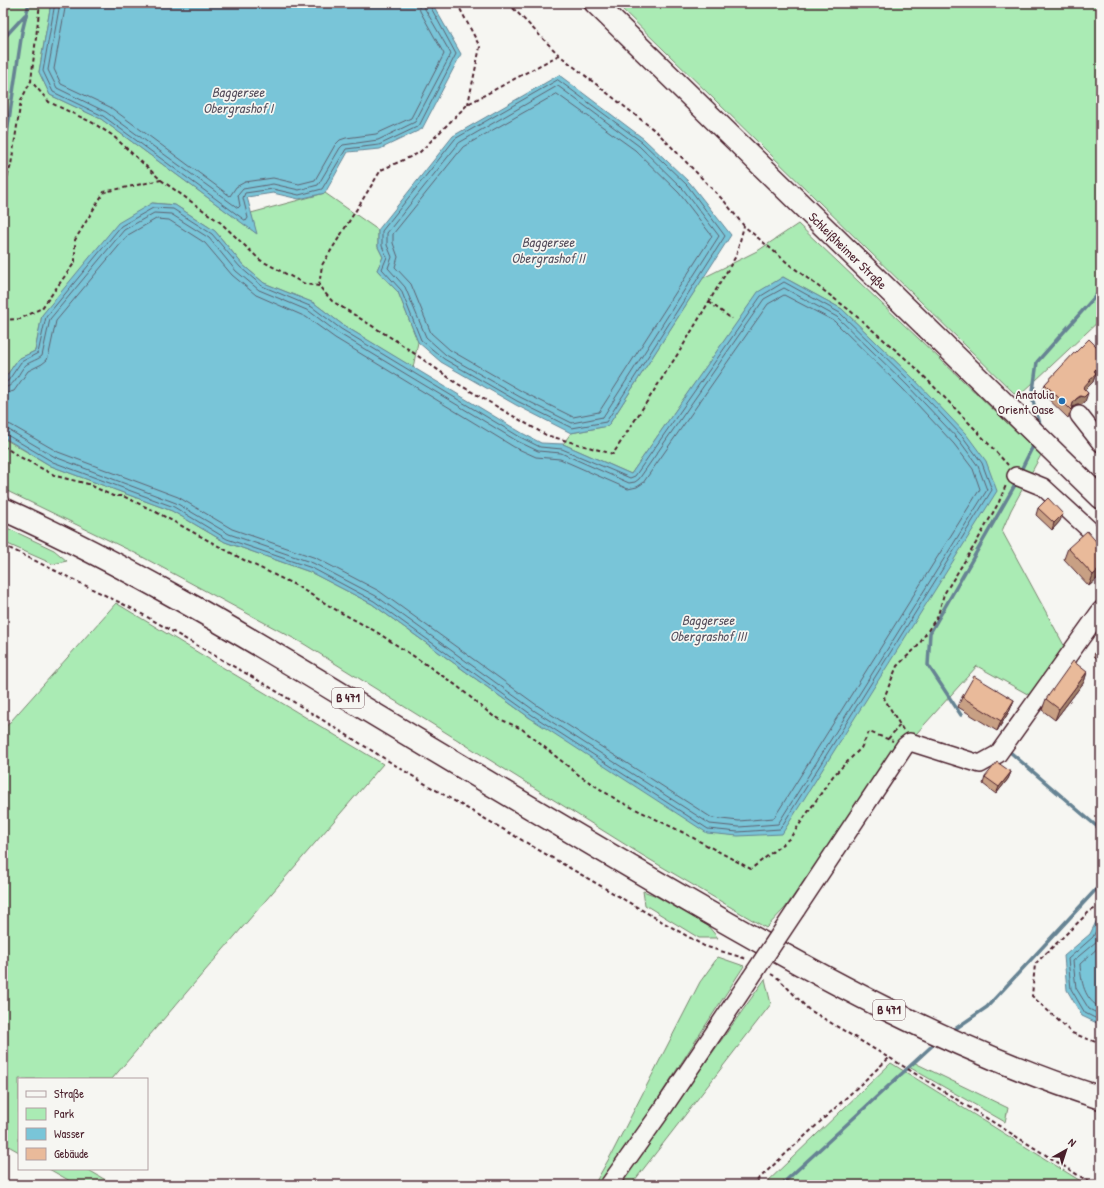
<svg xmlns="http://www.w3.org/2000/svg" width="1104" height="1188" font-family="'Patrick Hand',sans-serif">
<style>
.green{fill:#aaebb4;stroke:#7a8570}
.water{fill:#79c5d8;stroke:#668393}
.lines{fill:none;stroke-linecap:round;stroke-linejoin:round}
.shore{stroke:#5d6170;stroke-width:1}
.stream{stroke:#668393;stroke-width:3.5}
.minor-casing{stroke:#4a1f2b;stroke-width:20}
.major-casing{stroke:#4a1f2b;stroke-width:24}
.highway-casing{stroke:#4a1f2b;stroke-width:25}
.path{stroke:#4a1f2b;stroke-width:2;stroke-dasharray:4 3;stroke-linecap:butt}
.minor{stroke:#f6f6f2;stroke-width:17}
.major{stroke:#f6f6f2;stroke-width:21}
.highway{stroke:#f6f6f2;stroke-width:22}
.minor-bridge-casing{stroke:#4a1f2b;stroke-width:20;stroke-linecap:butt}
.minor-bridge{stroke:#f6f6f2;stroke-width:17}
.wall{fill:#c8a084;stroke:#4a1f2b}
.shaded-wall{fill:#a3826c;stroke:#4a1f2b}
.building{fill:#e9ba9a;stroke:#4a1f2b}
.poi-dot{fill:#1f6fb2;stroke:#f6f6f2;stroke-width:1.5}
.labels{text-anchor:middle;stroke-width:3.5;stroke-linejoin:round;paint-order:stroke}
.shield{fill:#f6f6f2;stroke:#7e6067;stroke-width:1}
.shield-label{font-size:12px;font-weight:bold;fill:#4a1f2b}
.street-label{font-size:13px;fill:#4a1f2b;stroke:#f6f6f2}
.poi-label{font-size:13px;fill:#4a1f2b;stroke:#f6f6f2;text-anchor:end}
.water-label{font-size:14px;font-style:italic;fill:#58515f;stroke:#f6f6f2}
</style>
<rect width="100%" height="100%" fill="#f6f6f2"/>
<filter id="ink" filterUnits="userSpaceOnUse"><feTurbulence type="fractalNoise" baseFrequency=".025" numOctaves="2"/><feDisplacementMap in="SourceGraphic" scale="8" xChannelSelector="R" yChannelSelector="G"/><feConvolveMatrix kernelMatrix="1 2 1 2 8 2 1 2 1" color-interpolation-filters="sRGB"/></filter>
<g filter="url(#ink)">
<g class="green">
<path d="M3 3H51L39 72 50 95 101 119 256 233 251 213 325 193 378 230V247L383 257 377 270 398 292 418 342 413 368 343 325 314 303 264 283 243 265 215 231 175 205 152 203 42 315 35 351 18 359 3 381 4 361H3Z"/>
<path d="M616 3H1101V319L1018 397Z"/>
<path d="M798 224 1041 455 1011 510 1002 531 1066 649 1031 696 977 666 916 734 901 743 785 908 766 928 642 855 304 644 135 553 3 489V438L51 466 172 511 225 542 310 572 372 604 530 718 914 379 842 309 783 277 758 293 631 474 563 444 571 433 608 426 703 278 759 250Z"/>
<path d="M3 526 54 550 67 561 53 564 3 542Z"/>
<path d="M116 603 383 764 112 1079H19V1152L3 1143V730Z"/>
<path d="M643 891 654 895 708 926 718 938H699L645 905Z"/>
<path d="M718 957 744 966 617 1162 601 1185H594L611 1155 700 982Z"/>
<path d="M765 979 771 1004 631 1185H618Z"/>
<path d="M913 1062 1008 1108 1005 1122 909 1067Z"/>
<path d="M891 1063 1087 1185H764Z"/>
<path d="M49 1169H87L114 1185H77Z"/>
</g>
<g class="water">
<path d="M51 3H432L461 54 422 129 380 149 348 152 325 193 299 199 273 193 247 197 257 234 101 119 50 95 39 72Z"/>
<path d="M559 75 644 139 690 183 731 235 608 426 571 433 516 405 441 362 418 342 398 292 377 270 383 257 378 247V230L453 136Z"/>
<path d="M152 203 175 205 215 231 243 265 264 283 314 303 343 325 522 433 541 443 563 444 631 474 758 292 783 277 842 309 914 379 966 434 986 461 997 491 782 834 738 836 707 833 530 718 372 604 310 572 225 542 172 511 51 466 3 437V381L18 359 35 351 42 315 118 223Z"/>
<path d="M1101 913V1025L1082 1016 1067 990 1064 956 1090 934 1100 914Z"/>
</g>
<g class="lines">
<g class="shore">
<path d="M55 3 43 71 53 92 103 116 246 221 248 218 243 198 245 193 273 189 299 195 322 189 346 149 379 145 419 126 456 54 430 6 429 3"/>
<path d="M60 3 48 70 57 88 106 112 238 208 240 206 238 195 243 189 273 184 299 190 318 185 340 148 343 145 378 140 415 122 451 54 425 9 424 3"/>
<path d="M66 3 54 69 61 84 110 107 230 196 236 187 245 182 273 178 299 184 315 180 335 145 340 140 346 138 376 134 411 118 444 54 420 11 418 3"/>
<path d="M558 80 642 142 687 185 725 236 606 422 572 428 517 401 444 359 421 340 401 290 382 269 387 257 382 246V231L455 139Z"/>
<path d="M558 86 639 146 683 189 719 236 603 417 572 423 520 397 446 355 426 337 405 287 388 268 392 257 387 245V233L459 143Z"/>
<path d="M557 94 635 150 679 193 712 236 599 412 573 417 523 392 450 350 431 333 411 284 395 267 398 257 393 243V234L463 147Z"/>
<path d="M3 383 8 381 21 362 38 353 46 317 121 226 153 208 173 209 212 234 240 267 262 286 312 307 341 329 520 437 540 447 562 449 630 478 635 476 761 296 784 282 840 313 911 382 963 437 982 463 992 490 780 829 738 832 708 829 532 715 374 601 312 568 227 539 174 507 53 462 7 435 3 434"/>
<path d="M3 388C14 387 17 376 23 368 27 362 36 361 42 356L50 319 124 230 154 213 171 214 209 238 236 271 259 290 309 311 338 333 517 441 538 451 561 453 629 483 635 482 639 479 764 299 784 288 837 317 907 385 959 440 978 466 987 490 778 824 739 827 710 824 535 711 376 596 313 563 229 534 176 503 55 457 9 430 3 429"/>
<path d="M3 394 14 391 28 371 42 364 47 360 49 354 56 321 128 235 156 219 169 220 205 243 232 275 256 295 306 317 335 338 514 447 536 457 560 459 628 489 637 487 643 483 768 304 784 295 834 321 903 389 954 444 973 469 980 489 774 818 739 821 712 818 538 706 379 591 316 558 232 529 178 497 58 452 11 425 3 423"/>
<path d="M1101 920 1093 937 1068 959 1071 989 1085 1013 1101 1021"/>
<path d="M1101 932 1097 941 1073 961 1076 988 1089 1009 1101 1015"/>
<path d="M1101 945 1080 964C1081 981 1084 1000 1101 1008"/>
</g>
<g class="stream">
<path d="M3 39 25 15"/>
<path d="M3 160 22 32 29 3"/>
<path d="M1041 427 1032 398 1037 362 1101 290"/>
<path d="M1022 468 1033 446"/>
<path d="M961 715 928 665 930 633 1015 485"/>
<path d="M1010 752 1101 830"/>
<path d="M955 1029 987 1007 1101 884"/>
<path d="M781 1185 934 1044"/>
</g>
<g class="minor-casing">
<g id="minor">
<path d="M1079 415 1101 443"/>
<path d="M1016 476 1043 487 1092 532 1101 545"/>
<path d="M796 910 905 746 910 742 980 764 998 754 1101 610"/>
<path d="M609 1185 660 1113 750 979"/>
</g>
</g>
<g class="major-casing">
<g id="major">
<path id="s1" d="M595 3 1101 498"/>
</g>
</g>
<g class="highway-casing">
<path id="highway" d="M3 509C123 563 237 631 349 699 462 767 575 835 689 901 820 977 956 1052 1101 1098"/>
</g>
<g class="path">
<path d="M457 3 480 47 468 104"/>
<path d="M508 3 559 55 658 133 725 202 744 226 790 265 848 309 913 365 974 428 1008 465"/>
<path d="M559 55 468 104 419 153 381 170 322 265 319 286 332 301 398 342 458 384 546 435 613 454 681 349 736 256 744 226"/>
<path d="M161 180 221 223 260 260 305 284 319 286"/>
<path d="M3 190 11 165 21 100 31 81 40 3"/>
<path d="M709 302 732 319"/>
<path d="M3 320 20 319 42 308 75 262V240L104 192 161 180 112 135 93 123 49 102 31 81"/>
<path d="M3 446 20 457 56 476 88 484 113 496H123L156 512 244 560 295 585 338 611 375 631 421 661 457 686 493 716 522 729 580 776 617 800 684 833 751 869 790 838 833 776 861 748 869 732 893 741"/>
<path d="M3 545 133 609 268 686 427 785 704 946 747 959"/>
<path d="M903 730 884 698 897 666 918 646 938 615 944 594 976 543 999 502 1006 485"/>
<path d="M888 739 900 725"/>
<path d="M1101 906 1090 911 1035 964 1032 996 1072 1033 1101 1044"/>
<path d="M890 1058 1094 1185"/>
<path d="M752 1185 889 1058 808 1009 779 979 771 974"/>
</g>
<use href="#minor" class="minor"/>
<use href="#major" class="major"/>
<use href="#highway" class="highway"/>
<g class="minor-bridge-casing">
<path id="minor-bridge" d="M750 979 796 910"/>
</g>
<use href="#minor-bridge" class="minor-bridge"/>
</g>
<g class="wall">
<path d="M1101 351V370L1095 376 1093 382 1085 390V402L1081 405H1077L1073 407 1068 418 1042 393 1045 384 1075 353Z"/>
<path d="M1038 508 1060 521 1052 530 1036 515Z"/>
<path d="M1068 548 1101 575 1089 586 1064 559Z"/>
<path d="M1101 643V662L1094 656 1096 649Z"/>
<path d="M1087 672 1084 682 1055 720 1042 710 1046 699Z"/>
<path d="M962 697 1014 700 1010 710 997 731 958 707Z"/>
<path d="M1011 772 1008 779 996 794 983 784 985 777Z"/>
</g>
<g class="shaded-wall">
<path d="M1101 364V370L1095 376 1093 382 1079 396 1083 388 1094 371Z"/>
<path d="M1088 393 1085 402 1081 405H1077L1073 407 1071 410 1073 403 1076 399Z"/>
<path d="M1063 514 1060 521 1052 530 1054 523Z"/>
<path d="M1101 568V575L1089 586 1093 575Z"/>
<path d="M1087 672 1084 682 1055 720 1059 709Z"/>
<path d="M1014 700 1010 710 997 731 1001 721Z"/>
<path d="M1011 772 1008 779 996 794 999 787Z"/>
</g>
<g class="building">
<path d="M1089 339 1101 351V364L1094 371 1096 373 1083 388 1088 393 1084 397 1080 396 1076 399 1073 403 1071 410 1045 384 1074 353H1075Z"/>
<path d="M1048 498 1063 514 1054 523 1038 508Z"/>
<path d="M1087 531 1101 547V568L1093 575 1068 548Z"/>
<path d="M1101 643V653L1096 649Z"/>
<path d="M1073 661 1087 672 1059 709 1046 699Z"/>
<path d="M974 676 1014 700 1001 721 962 697Z"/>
<path d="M997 762 1011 772 999 787 985 777Z"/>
</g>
</g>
<circle class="poi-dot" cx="1062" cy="401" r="4"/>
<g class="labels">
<g class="shield">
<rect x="332" y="688" width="32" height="20" rx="3"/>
<rect x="873" y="1000" width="32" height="20" rx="3"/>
</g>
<g class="shield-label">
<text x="348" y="702">B 471</text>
<text x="889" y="1014">B 471</text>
</g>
<g class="street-label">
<text dy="5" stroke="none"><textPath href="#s1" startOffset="354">Schleißheimer Straße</textPath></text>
</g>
<g class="poi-label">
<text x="1054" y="399">Anatolia<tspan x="1054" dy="15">Orient Oase</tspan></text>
</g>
<g class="water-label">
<text x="238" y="97">Baggersee<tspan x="238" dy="16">Obergrashof I</tspan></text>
<text x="548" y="247">Baggersee<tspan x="548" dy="16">Obergrashof II</tspan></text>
<text x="708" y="625">Baggersee<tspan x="708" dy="16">Obergrashof III</tspan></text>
</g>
</g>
<rect width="1104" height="1188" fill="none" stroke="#f6f6f2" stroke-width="16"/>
<rect x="8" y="8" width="1088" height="1172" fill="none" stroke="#4a1f2b" stroke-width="1.5" filter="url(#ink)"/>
<rect x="18" y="1078" width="130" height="92" fill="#f6f6f2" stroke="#b1a0a2"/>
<rect x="26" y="1091" width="20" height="6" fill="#f6f6f2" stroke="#b1a0a2"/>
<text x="54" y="1098" font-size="12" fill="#4a1f2b">Straße</text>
<rect x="26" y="1108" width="20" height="12" fill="#aaebb4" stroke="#b1a0a2"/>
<text x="54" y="1118" font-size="12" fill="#4a1f2b">Park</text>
<rect x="26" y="1128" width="20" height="12" fill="#79c5d8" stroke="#b1a0a2"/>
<text x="54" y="1138" font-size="12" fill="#4a1f2b">Wasser</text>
<rect x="26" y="1148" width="20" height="12" fill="#e9ba9a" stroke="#b1a0a2"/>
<text x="54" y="1158" font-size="12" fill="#4a1f2b">Gebäude</text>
<g transform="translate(1066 1150) rotate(39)" stroke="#f6f6f2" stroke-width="3" paint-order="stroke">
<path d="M0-3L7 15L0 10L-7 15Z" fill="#4a1f2b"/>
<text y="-6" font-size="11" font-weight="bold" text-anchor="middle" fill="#4a1f2b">N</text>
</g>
</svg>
